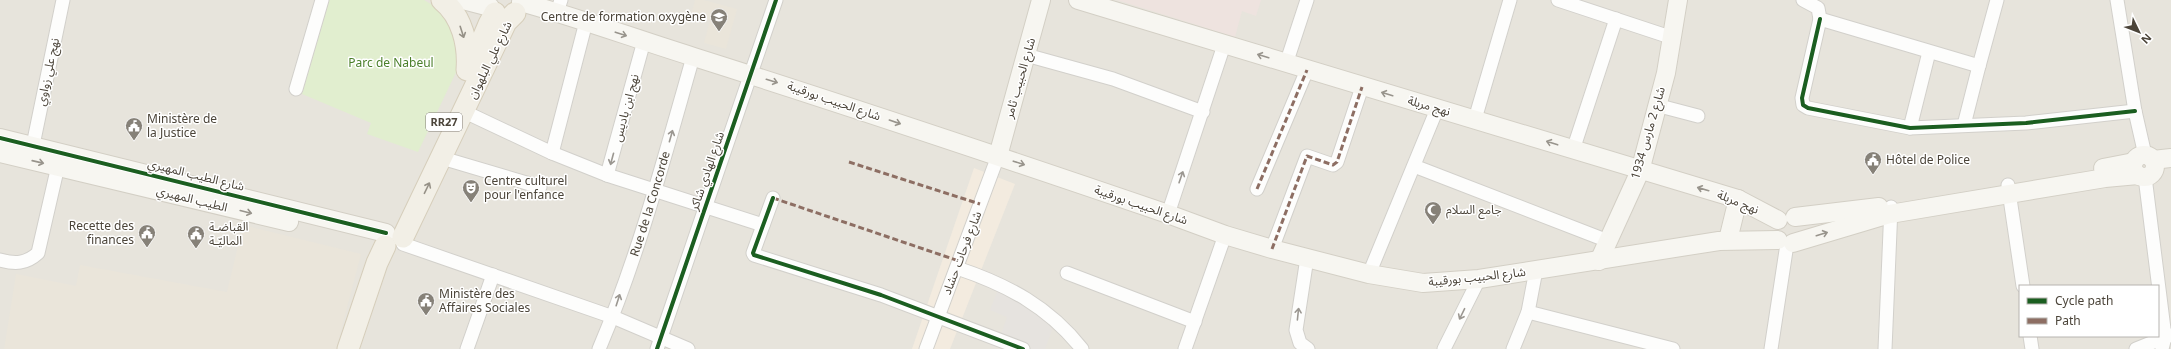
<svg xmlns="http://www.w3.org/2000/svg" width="2171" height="349" font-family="'Noto Sans','Noto Sans Arabic',sans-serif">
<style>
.residential{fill:#e7e4dc;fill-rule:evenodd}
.commercial{fill:#f3ebdf}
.education{fill:#eae5da}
.medical{fill:#eee3df}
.green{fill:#e1eecf}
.parking{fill:#e6e3df}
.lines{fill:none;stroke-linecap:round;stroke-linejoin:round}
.street-casing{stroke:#d2d0cb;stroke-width:15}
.secondary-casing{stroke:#d3cfc5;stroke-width:20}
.primary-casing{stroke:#d6cebb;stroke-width:23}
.street{stroke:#fdfdfc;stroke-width:13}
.secondary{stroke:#f7f6f1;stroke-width:18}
.primary{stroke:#f2efe6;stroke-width:21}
.quiet{stroke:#8d6e63;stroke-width:3;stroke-dasharray:6 3;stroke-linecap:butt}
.cycleway-casing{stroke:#fff;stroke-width:6}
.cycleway{stroke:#1b5e20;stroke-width:4}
.oneway{stroke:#969187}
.oneway2{stroke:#98948c}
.oneway3{stroke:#9b9791}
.labels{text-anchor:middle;stroke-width:3;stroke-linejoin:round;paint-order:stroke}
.shield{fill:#fff;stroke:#817c74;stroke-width:1}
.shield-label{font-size:11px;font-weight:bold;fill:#4b4439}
.poi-label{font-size:12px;fill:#4b4439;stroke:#fff;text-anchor:start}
.street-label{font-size:12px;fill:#4b4439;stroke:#fff}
.park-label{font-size:12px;fill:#4a7f2a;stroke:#fff}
</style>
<rect width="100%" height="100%" fill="#f4f2ee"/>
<path class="residential" d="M0 0H2171V349H0ZM2020 286H2158V336H2020Z"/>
<path class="commercial" d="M974 168 1015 184 950 349H912Z"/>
<g class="education">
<path d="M695 0H704L737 9 726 49 704 43 710 20 691 15Z"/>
<path d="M243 225 361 254 336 349H4L16 274 76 286 80 265 227 292Z"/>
</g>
<path class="medical" d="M1117 0H1261L1256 16 1242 11 1235 37Z"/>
<path class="green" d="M329 0H424L441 10 452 26 457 44 459 66 418 152 367 134 371 123 302 94Z"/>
<path class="parking" d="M1001 282 1051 307 1057 317 1045 349H1014L998 343 1007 317 990 310Z"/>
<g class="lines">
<g class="street-casing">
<g id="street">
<path d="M1558 0 1673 38"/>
<path d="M1803 0 1818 8 1820 19 1979 66 1964 125"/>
<path d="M2117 0 2135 111 2145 155"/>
<path d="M557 12 561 0"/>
<path d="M1820 19 1802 98 1803 105 1808 108 1910 128 2026 123 2135 111"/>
<path d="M1026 55 1113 79 1203 112"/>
<path d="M1286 64 1307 0"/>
<path d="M1979 66 1997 0"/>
<path d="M296 89 322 0"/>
<path d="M1656 105 1698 116"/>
<path d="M465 112 552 153 607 175 763 225"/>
<path d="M1475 119 1510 0"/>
<path d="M1910 128 1929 52"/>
<path d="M33 145 63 0"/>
<path d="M1573 150 1616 19"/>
<path d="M552 153 586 22"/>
<path d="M442 158 540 187"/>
<path d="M1414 166 1608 241"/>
<path d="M607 175 644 41"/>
<path d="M2145 177 2165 337 2162 349"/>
<path d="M2008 185 2023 286"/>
<path d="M1257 189 1307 70"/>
<path d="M773 198 753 253 754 255 881 295 1023 349"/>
<path d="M1168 214 1224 45"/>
<path d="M403 244 613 317 688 349"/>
<path d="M1272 249 1307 156 1333 165 1337 162 1362 87"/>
<path d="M1307 258 1296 330 1300 343 1308 349"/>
<path d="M0 260C15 264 26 264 38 253L58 166"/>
<path d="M957 268C1008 285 1049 307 1082 349"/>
<path d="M1067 273 1195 322"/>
<path d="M1369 274 1437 109"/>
<path d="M1528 312 1673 349"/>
<path d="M2030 336 2032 349"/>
<path d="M467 349 493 275"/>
<path id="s1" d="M599 349C639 255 665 155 693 57"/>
<path d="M657 349 776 0"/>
<path d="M926 349 998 156"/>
<path d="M1185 349 1225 235"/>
<path d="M1444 349 1479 279"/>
<path d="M1513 349 1528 312 1536 270"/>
<path d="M1771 349 1787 244"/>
<path d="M1885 349 1891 207"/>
<path d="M2136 349 2171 335"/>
</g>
</g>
<g class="secondary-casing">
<g id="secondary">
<path d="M463 0 490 7"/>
<path d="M1078 0 1738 199 1778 220"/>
<path d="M521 2C579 18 636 39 694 57 852 107 1010 160 1168 214L1225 235 1272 249 1369 274 1423 283 1479 279 1719 241 1778 240"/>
<path d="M0 138 386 233"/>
<path d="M0 153 289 222"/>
<circle cx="2144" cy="166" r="11"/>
<path d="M998 156 1041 0"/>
<path d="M2153 160 2171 158"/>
<path d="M2103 168 2134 162"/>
<path d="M1795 217 1879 207"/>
<path d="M1728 240 1738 199"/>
<path d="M1793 243 1890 214 2105 178 2138 175"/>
<path d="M1599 261 1640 171 1666 73 1678 0"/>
</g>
</g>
<g class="primary-casing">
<g id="primary">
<path d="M442 0C462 16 469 45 467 70"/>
<path d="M472 64 489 24 495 13"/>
<path d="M403 237 506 22 515 13"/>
<path d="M348 349 377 263 385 246"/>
</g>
</g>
<use href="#street" class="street"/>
<use href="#secondary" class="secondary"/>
<use href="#primary" class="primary"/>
<g class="quiet">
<path d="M849 162 980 204"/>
<path d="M1257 189 1307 70"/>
<path d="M773 198 959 261"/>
<path d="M1272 249 1307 156 1333 165 1337 162 1362 87"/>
</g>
<g class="cycleway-casing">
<g id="cycleway">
<path d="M1820 19 1802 98 1803 105 1808 108 1910 128 2026 123 2135 111"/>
<path d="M0 138 386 233"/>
<path d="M773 198 753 253 754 255 881 295 1023 349"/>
<path d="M657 349 776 0"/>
</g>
</g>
<use href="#cycleway" class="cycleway"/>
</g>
<defs><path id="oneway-shaft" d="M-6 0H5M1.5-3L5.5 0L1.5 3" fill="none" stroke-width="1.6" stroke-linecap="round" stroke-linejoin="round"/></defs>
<g class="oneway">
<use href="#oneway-shaft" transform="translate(462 32) rotate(72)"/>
<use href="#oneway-shaft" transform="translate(427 188) rotate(-64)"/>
</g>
<g class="oneway2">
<use href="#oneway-shaft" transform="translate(621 34) rotate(18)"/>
<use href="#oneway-shaft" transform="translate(1263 56) rotate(-163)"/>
<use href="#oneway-shaft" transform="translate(772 81) rotate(17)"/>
<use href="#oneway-shaft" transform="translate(1387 94) rotate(-163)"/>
<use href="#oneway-shaft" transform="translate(895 122) rotate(19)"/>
<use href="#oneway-shaft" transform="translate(1552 143) rotate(-162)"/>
<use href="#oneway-shaft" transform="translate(38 162) rotate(13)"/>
<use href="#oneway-shaft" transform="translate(1019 163) rotate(18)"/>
<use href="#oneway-shaft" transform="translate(1703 189) rotate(-164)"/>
<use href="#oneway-shaft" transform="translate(246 212) rotate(14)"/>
<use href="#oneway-shaft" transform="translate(1822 234) rotate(-17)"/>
</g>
<g class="oneway3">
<use href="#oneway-shaft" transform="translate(671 136) rotate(-74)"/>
<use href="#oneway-shaft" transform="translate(612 159) rotate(105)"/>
<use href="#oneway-shaft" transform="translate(1181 177) rotate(-71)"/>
<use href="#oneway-shaft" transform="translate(618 300) rotate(-72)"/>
<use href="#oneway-shaft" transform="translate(1298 314) rotate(-84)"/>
<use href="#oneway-shaft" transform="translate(1462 314) rotate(116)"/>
</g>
<defs>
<g id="university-pin" transform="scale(0.9)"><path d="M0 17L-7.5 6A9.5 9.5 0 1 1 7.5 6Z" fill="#868178" stroke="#fff"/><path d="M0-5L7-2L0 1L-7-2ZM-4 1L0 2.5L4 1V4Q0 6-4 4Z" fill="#fff"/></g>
<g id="civic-pin" transform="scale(0.9)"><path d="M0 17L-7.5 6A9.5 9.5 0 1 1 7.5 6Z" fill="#868178" stroke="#fff"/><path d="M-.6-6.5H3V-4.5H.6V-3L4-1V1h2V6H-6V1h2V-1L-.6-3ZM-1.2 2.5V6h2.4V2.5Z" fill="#fff"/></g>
<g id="theatre-pin" transform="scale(0.9)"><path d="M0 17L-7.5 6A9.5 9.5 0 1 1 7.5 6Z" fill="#868178" stroke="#fff"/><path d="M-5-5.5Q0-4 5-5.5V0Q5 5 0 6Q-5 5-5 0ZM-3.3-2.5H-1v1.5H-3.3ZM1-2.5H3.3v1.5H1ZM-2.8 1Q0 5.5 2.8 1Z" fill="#fff"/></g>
<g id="mosque-pin" transform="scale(0.9)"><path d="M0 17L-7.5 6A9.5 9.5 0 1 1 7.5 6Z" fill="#868178" stroke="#fff"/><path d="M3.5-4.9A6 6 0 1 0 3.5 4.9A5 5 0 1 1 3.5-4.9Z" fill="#fff"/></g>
</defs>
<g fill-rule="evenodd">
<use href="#university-pin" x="719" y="17"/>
<use href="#civic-pin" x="134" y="126"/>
<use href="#civic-pin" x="1873" y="160"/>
<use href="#theatre-pin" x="471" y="188"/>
<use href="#mosque-pin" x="1433" y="210"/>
<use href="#civic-pin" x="147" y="233"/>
<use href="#civic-pin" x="196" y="234"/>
<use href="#civic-pin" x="426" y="301"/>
</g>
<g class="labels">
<rect class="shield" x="426" y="113" width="36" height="18" rx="3"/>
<g class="shield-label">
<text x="444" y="126">RR27</text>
</g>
<g class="poi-label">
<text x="706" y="21" text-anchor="end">Centre de formation oxygène</text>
<text x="147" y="123">Ministère de<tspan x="147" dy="14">la Justice</tspan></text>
<text x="1886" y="164">Hôtel de Police</text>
<text x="484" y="185">Centre culturel<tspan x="484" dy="14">pour l'enfance</tspan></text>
<text x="1446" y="214">جامع السلام</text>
<text x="134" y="230" text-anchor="end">Recette des<tspan x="134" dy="14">finances</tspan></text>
<text x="209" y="231">القباضـة<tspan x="209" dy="14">الماليّـة</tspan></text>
<text x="439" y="298">Ministère des<tspan x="439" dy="14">Affaires Sociales</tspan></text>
</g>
<g class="street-label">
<text transform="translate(490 60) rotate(-64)" y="4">شارع علي البلهوان</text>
<text transform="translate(48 72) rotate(-78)" y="4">نهج علي زواوي</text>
<text transform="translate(1020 78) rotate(-74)" y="4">شارع الحبيب ثامر</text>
<text transform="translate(834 101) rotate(19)" y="4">شارع الحبيب بورقيبة</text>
<text transform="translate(1429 106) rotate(16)" y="4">نهج مربلة</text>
<text transform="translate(626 108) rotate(-75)" y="4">نهج ابن باديس</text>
<text transform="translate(1648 133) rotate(-74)" y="4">شارع 2 مارس 1934</text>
<text transform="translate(707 171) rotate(-71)" y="4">شارع الهادي شاكر</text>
<text transform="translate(196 175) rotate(14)" y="4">شارع الطيب المهيري</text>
<text transform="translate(192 199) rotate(14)" y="4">الطيب المهيري</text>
<text transform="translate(1738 202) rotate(22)" y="4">نهج مربلة</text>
<text dy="4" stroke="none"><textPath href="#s1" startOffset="154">Rue de la Concorde</textPath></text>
<text transform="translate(1141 205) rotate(19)" y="4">شارع الحبيب بورقيبة</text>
<text transform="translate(962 253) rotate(-69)" y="4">شارع فرحات حشاد</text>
<text transform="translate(1477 277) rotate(-6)" y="4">شارع الحبيب بورقيبة</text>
</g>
<g class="park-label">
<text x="391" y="67">Parc de Nabeul</text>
</g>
</g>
<rect x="2019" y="285" width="140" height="52" fill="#ffffff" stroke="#b7b4b0"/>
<rect x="2027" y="298" width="20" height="6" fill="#1b5e20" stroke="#b7b4b0"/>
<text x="2055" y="305" font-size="12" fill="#4b4439">Cycle path</text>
<rect x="2027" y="318" width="20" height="6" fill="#8d6e63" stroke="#b7b4b0"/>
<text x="2055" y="325" font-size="12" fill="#4b4439">Path</text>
<g transform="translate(2139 32) rotate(133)" stroke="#ffffff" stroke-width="3" paint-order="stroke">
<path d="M0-3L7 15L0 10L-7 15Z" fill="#4b4439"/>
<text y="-6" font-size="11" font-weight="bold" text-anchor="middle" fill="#4b4439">N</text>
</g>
</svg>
